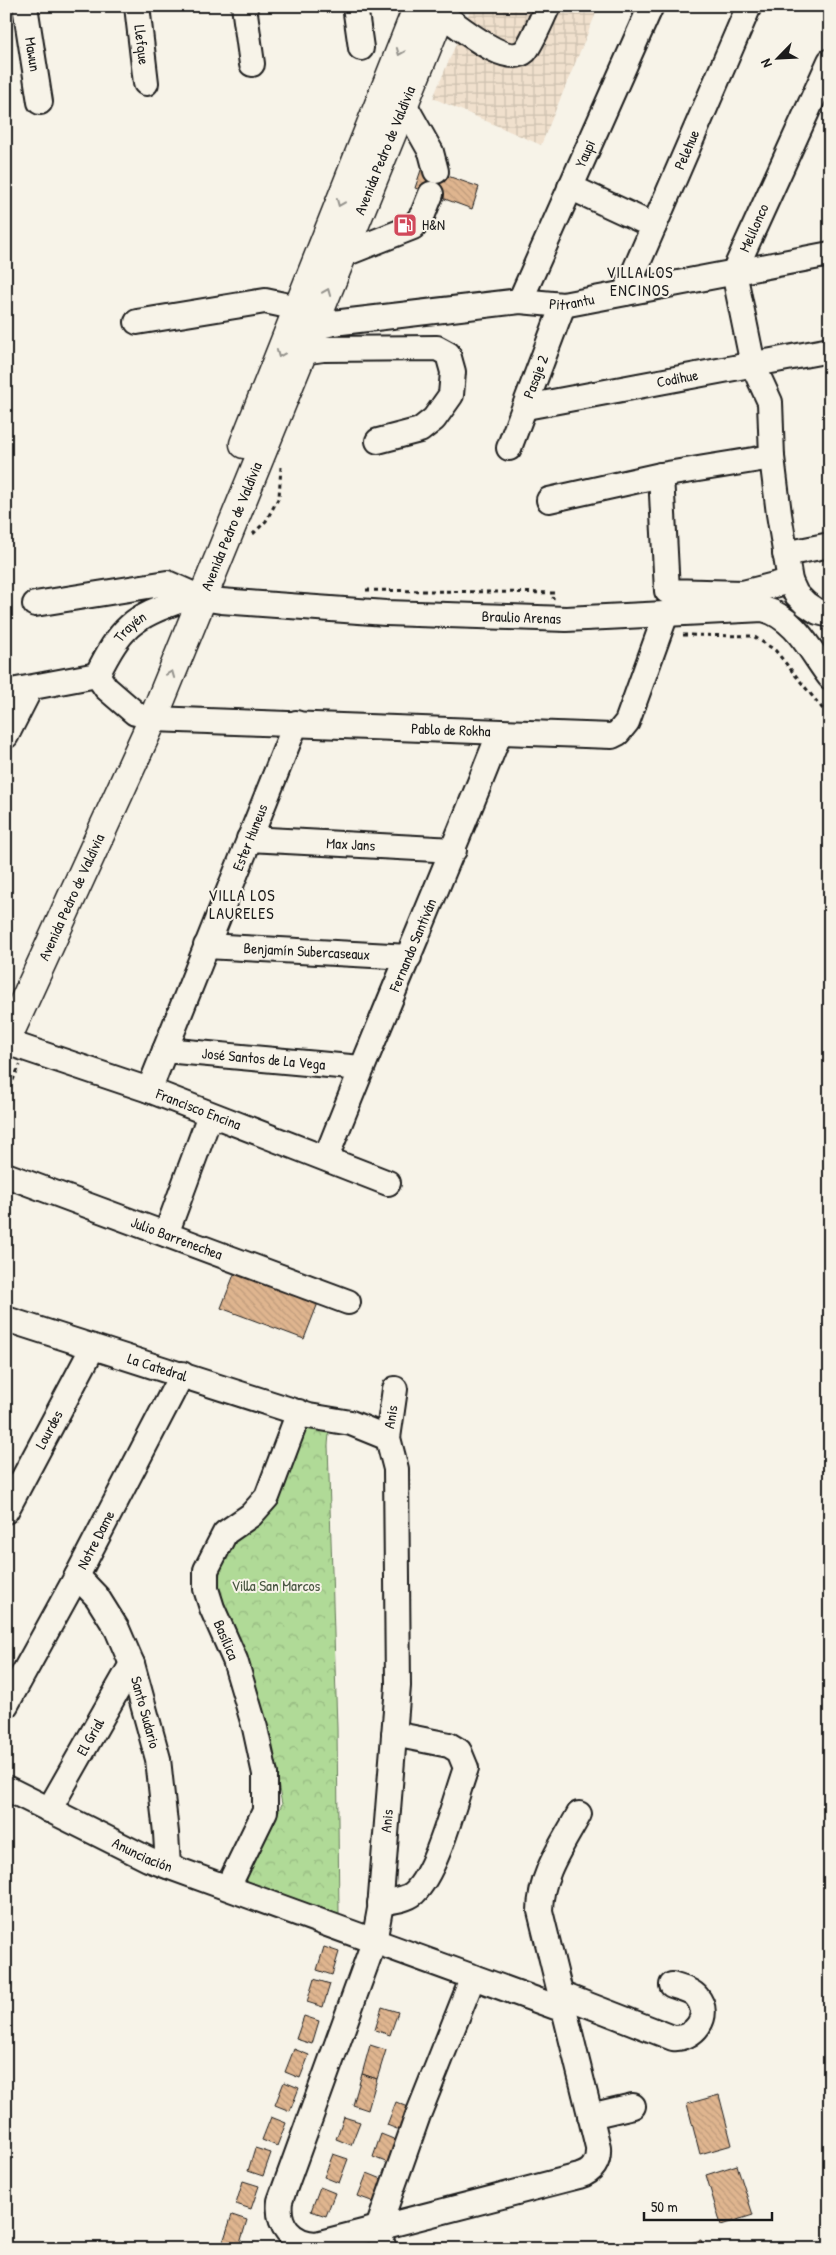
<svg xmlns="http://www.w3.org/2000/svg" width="836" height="2255" font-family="'Patrick Hand',sans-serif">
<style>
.industrial{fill:url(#industrial-grid)}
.park{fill:url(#park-crowns);stroke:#667b5a}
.building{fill:url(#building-back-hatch);stroke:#1c1c1c}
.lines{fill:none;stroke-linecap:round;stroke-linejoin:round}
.minor-casing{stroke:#1c1c1c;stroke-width:28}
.major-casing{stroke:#1c1c1c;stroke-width:31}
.path{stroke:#1c1c1c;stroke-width:3;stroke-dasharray:4 4;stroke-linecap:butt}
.minor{stroke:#f7f3e8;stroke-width:24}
.major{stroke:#f7f3e8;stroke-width:28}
.oneway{stroke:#94928c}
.labels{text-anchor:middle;stroke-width:4;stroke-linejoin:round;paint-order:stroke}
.street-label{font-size:15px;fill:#1c1c1c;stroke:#f7f3e8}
.poi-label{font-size:15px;fill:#1c1c1c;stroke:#f7f3e8;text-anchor:start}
.park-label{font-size:15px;fill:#485541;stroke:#f7f3e8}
.neighbourhood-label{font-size:16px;letter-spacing:1px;fill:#1c1c1c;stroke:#f7f3e8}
</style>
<defs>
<pattern id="industrial-grid" width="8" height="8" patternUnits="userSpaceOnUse" patternTransform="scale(1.25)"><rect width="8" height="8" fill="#f0e0cd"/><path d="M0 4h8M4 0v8" fill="none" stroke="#cdc0af"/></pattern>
<pattern id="park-crowns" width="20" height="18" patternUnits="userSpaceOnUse" patternTransform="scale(1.25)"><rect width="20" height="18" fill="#b0da97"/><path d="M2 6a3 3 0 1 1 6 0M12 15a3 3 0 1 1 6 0" fill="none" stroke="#97ba82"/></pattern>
<pattern id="building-back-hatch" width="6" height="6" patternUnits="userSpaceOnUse" patternTransform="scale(1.25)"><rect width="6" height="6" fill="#dfb58f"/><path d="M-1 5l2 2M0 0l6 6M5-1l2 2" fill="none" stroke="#bf9b7b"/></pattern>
</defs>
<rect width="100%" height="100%" fill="#f7f3e8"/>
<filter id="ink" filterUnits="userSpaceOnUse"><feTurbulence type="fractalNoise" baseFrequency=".02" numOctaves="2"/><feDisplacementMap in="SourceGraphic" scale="10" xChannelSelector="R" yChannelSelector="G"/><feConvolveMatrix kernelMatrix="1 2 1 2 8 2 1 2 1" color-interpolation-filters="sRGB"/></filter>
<g filter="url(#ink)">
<path class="industrial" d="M472 6H599L541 145 433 98Z"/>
<path class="park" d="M330 1423 328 1445 337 1728 339 1915 244 1888 252 1863 264 1843 282 1804 274 1763 218 1592 221 1561 232 1540 264 1519 274 1503 300 1439 306 1429Z"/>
<g class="building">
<path d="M422 167 479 187 472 209 415 188Z"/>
<path d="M235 1272 318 1303 304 1339 221 1308Z"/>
<path d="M324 1947 339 1952 332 1975 317 1970Z"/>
<path d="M314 1979 330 1984 323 2007 307 2002Z"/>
<path d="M382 2007 398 2012 390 2035 375 2030Z"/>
<path d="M304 2016 319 2021 312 2044 296 2039Z"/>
<path d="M370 2045 386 2050 377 2079 362 2074Z"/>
<path d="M294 2049 309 2055 300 2078 285 2072Z"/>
<path d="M362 2074 377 2079 368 2110 353 2105Z"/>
<path d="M284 2082 299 2088 290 2111 275 2105Z"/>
<path d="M719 2095 732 2145 700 2154 687 2104Z"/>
<path d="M396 2102 411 2108 402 2131 387 2125Z"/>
<path d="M271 2117 286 2123 277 2146 262 2140Z"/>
<path d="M344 2117 360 2122 351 2145 336 2139Z"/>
<path d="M381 2134 396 2140 388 2163 373 2157Z"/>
<path d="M255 2148 271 2153 263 2176 248 2171Z"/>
<path d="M333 2154 348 2159 339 2183 324 2177Z"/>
<path d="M737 2165 753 2215 721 2225 706 2175Z"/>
<path d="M367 2173 382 2179 374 2202 358 2196Z"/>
<path d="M243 2181 259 2186 251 2209 236 2204Z"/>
<path d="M320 2187 335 2193 326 2216 311 2211Z"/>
<path d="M232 2215 247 2220 239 2247 223 2242Z"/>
<path d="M701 2240 704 2249H668Z"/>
</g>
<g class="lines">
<g class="minor-casing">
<g id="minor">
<path id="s1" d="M25 6 40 102"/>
<path id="s2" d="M137 6 146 83"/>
<path d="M244 6 252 64"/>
<path d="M355 6 361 48"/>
<path d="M441 14C458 25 506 68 525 51 531 45 543 16 548 6"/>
<path d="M830 61 734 272 753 365 770 402 772 457 779 514 790 581 796 594 806 604 818 612 830 615"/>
<path d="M404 104 431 152 436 171"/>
<path d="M570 187 654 226"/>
<path d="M342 255 413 227 423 214 431 194"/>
<path id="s3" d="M625 293 749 6"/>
<path id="s4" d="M520 301 651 6"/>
<path d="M137 322 265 301 298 308"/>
<path id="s5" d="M312 328 333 323 520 301 563 305 830 254"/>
<path d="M302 352 323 349 437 348 448 354 453 372 451 395 434 419 420 430 378 441"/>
<path id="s6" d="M526 407 830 350"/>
<path id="s7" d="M509 448 563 305"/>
<path d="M661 475 667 591 743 593 790 581"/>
<path d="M549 500 661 475 772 457"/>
<path d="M785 554 830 545"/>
<path id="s8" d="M35 604 167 583 201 598 221 601 386 613 566 619 763 609C795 617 811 652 830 677"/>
<path id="s9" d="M97 675C121 627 132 617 182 600"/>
<path d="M97 675 106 688 135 713"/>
<path d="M6 692 97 675"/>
<path id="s10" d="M153 719 612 736 618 733 627 722 666 614"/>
<path d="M6 736 30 689"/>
<path id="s11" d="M249 839 454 850"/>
<path id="s12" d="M206 946 409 957"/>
<path id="s13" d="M6 1042 149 1090 388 1183"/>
<path id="s14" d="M165 1050 361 1068"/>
<path id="s15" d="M149 1090 296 723"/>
<path id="s16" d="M326 1158C382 1015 444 875 500 732"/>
<path id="s17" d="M6 1175 348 1302"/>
<path d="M166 1234 210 1115"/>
<path id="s18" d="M6 1319 309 1416 351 1423 388 1438"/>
<path d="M395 1389 388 1438 396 1469 398 1686 380 1909 374 1942 280 2201C277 2225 291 2243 316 2244L579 2176C593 2172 599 2162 598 2147L540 1911C540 1875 563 1844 579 1814"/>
<path id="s19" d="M6 1511 93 1347"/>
<path id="s20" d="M77 1576 97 1597 117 1629 132 1664 158 1759 166 1833 168 1866"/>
<path id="s21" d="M6 1705 77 1576 182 1374"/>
<path id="s22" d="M6 1788 148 1859 564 2010"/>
<path id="s23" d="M49 1810 132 1664"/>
<path d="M228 1887 265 1811V1774L255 1728 235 1660 212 1608 206 1589V1570L225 1533 251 1515 267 1497 299 1412"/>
<path d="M380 1903C390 1901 406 1900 414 1893 438 1870 454 1801 466 1768L459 1751 449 1745 394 1734"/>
<path d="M560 1994 673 2038C693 2040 713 2016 697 1997 692 1990 680 1988 672 1985"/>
<path d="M590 2116 633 2106"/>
<path d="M384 2249 378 2228 418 2115 473 1977"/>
</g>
</g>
<g class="major-casing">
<g id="major">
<path d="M244 444 418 6"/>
<path id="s24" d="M6 1041 153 719 444 6"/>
</g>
</g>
<g class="path">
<path d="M253 534 266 521 279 497 281 467"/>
<path d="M366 590 554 593 553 599"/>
<path d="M683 635 753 636 775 650 830 718"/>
<path d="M6 1095 20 1065"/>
</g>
<use href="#minor" class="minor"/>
<use href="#major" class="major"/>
</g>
<defs><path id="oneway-chevron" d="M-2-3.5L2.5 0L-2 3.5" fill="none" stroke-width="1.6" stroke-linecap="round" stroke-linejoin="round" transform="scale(1.25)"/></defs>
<g class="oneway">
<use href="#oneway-chevron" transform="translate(400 52) rotate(112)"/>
<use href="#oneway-chevron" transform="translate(340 203) rotate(112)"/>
<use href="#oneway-chevron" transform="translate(327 292) rotate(-68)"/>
<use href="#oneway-chevron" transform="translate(280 354) rotate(112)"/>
<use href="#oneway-chevron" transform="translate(171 674) rotate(-68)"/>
</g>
</g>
<defs>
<g id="fuel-square" transform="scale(1.25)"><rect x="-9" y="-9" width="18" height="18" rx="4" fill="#d1495b" stroke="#f7f3e8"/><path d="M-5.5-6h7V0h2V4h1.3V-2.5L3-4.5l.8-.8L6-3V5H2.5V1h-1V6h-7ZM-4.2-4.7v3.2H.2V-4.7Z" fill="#fff"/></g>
</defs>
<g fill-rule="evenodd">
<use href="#fuel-square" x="405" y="225"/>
</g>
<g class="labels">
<g class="street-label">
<text dy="5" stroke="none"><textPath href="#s2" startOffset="39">Llefque</textPath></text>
<text dy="5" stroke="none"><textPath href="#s1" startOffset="49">Mawun</textPath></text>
<text dy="5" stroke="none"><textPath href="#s3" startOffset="156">Pelehue</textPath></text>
<text dy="5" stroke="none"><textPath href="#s24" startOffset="968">Avenida Pedro de Valdivia</textPath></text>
<text dy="5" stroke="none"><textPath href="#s4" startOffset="161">Yaupi</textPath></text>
<text transform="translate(754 228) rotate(-66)" y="5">Melilonco</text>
<text dy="5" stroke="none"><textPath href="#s5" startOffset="262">Pitrantu</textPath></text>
<text dy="5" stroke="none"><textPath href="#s7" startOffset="76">Pasaje 2</textPath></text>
<text dy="5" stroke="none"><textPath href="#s6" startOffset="154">Codihue</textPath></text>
<text dy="5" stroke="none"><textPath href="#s24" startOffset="562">Avenida Pedro de Valdivia</textPath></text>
<text dy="5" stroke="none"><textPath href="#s8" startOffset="492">Braulio Arenas</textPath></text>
<text dy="5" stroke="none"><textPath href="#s9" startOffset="59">Trayén</textPath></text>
<text dy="5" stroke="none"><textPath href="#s10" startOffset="298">Pablo de Rokha</textPath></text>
<text dy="5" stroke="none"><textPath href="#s15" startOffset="272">Ester Huneus</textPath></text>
<text dy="5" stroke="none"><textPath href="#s11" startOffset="102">Max Jans</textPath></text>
<text dy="5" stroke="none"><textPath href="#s24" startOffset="158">Avenida Pedro de Valdivia</textPath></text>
<text dy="5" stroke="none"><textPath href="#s16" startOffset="230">Fernando Santiván</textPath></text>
<text dy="5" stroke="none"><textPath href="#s12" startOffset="101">Benjamín Subercaseaux</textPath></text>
<text dy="5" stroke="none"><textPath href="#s14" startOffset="99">José Santos de La Vega</textPath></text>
<text dy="5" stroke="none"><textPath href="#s13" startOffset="204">Francisco Encina</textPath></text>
<text dy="5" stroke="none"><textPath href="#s17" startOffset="182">Julio Barrenechea</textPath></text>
<text dy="5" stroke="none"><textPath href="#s18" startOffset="159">La Catedral</textPath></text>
<text transform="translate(391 1417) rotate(-81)" y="5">Anis</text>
<text dy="5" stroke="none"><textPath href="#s19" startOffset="92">Lourdes</textPath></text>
<text dy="5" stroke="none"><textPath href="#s21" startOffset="188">Notre Dame</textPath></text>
<text transform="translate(226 1640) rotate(67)" y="5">Basílica</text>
<text dy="5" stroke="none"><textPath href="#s20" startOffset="155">Santo Sudario</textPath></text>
<text dy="5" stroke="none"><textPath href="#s23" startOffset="84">El Grial</textPath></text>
<text transform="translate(387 1821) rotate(-85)" y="5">Anis</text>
<text dy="5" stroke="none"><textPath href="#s22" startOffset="152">Anunciación</textPath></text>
</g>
<g class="poi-label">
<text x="422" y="230">H&amp;N</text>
</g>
<g class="park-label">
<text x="276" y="1591">Villa San Marcos</text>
</g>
<g class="neighbourhood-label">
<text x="640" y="278">VILLA LOS<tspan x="640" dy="18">ENCINOS</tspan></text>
<text x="242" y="901">VILLA LOS<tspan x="242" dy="18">LAURELES</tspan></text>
</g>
</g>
<rect width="836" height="2255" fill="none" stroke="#f7f3e8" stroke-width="25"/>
<rect x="12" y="12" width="811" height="2230" fill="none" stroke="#1c1c1c" stroke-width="2" filter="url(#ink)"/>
<g transform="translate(778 58) rotate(246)" stroke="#f7f3e8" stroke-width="4" paint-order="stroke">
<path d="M0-4L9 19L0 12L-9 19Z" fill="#1c1c1c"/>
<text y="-8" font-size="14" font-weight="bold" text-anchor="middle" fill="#1c1c1c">N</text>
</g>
<path d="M644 2212v8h128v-8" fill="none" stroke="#1c1c1c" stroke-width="2.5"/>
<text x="651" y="2212" font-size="15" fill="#1c1c1c" stroke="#f7f3e8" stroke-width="4" paint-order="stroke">50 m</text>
</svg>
